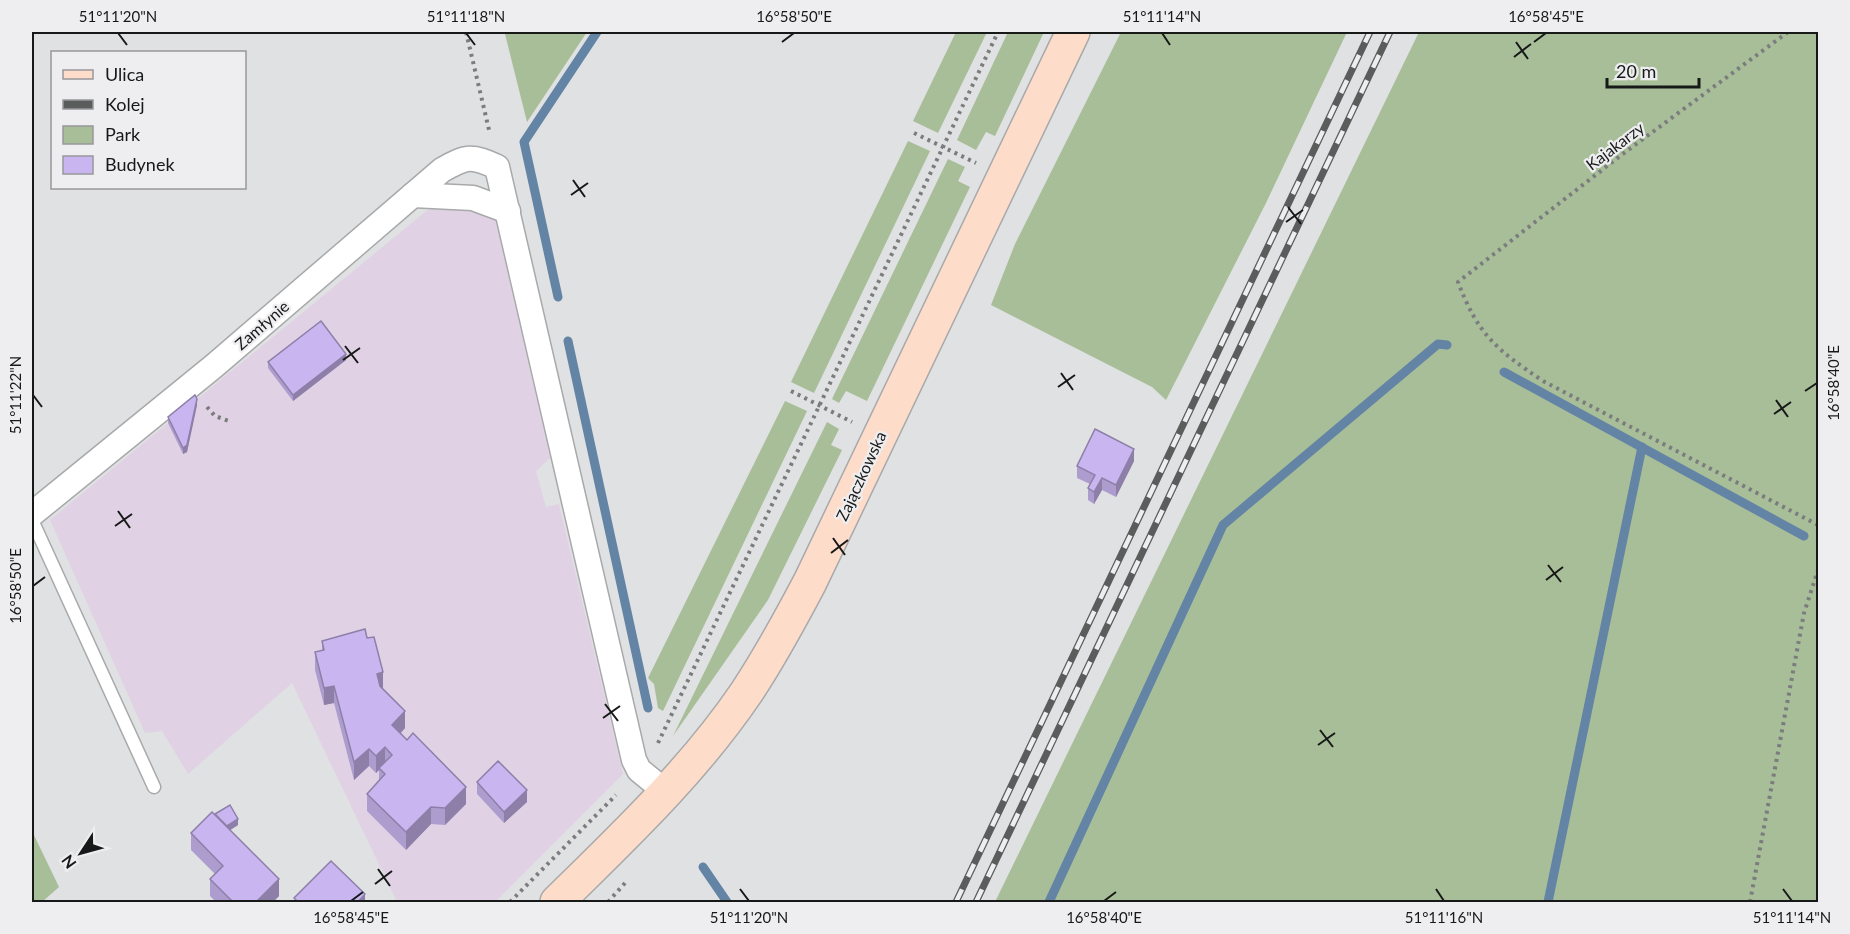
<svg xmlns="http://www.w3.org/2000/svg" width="1850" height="934" font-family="Lato,sans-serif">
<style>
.commercial{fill:#e0d2e4}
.green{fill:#a7be99}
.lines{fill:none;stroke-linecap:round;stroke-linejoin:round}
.stream{stroke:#6384a5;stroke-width:9}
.lane-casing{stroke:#a8a9aa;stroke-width:15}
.street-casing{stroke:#a8a9aa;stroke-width:27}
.secondary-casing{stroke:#a8a9aa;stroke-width:36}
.path{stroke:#7b7c7d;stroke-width:4;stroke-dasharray:3 4.5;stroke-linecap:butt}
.lane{stroke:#fff;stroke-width:12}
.street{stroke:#fff;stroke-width:24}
.secondary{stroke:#fedcca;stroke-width:33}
.rail-casing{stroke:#5b5c5c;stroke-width:7}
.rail{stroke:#eeeef0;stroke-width:4.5;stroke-dasharray:14;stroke-linecap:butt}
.wall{fill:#ad9dce}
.shaded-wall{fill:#8d7fa8}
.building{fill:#c9b6f0;stroke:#8d7fa8;stroke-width:1.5}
.ticks{fill:none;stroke:#171818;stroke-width:2}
.labels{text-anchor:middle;stroke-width:4.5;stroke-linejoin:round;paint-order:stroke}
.street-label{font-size:16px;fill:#171818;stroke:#eeeef0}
.neatline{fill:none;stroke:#171818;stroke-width:2}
.ticks-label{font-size:15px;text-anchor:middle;fill:#171818}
</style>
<rect width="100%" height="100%" fill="#e0e1e2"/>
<path class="commercial" d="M436 203 494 214 550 458 536 471 546 507 559 504 623 774 495 902H397L292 683 188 774 162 731 145 733 50 520Z"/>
<g class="green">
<path d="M505 32H587L527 122 505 34Z"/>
<path d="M956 32H987L938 133 913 121Z"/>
<path d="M1008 32H1044L995 136 986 132 976 150 957 140Z"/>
<path d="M1121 32H1347L1266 203 1166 400 1152 387 991 305 1015 244Z"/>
<path d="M1419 32H1818V902H995Z"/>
<path d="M908 141 930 151 814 393 791 382Z"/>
<path d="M948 159 965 167 958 181 970 187 867 401 846 391 839 403 832 399Z"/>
<path d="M785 401 807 411 663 711 658 708 654 684 648 678Z"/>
<path d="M827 422 839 429 831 445 842 450 768 600 673 736Z"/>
<path d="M32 831 59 887 42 902H32Z"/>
</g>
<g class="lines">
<g class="stream">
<path d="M558 297 524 142 597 32"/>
<path d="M568 341 648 708"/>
<path d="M1504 372 1804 536"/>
<path d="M703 867 727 902"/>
<path d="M1049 902 1223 525 1438 344 1447 345"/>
<path d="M1548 902 1642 447"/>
</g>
<g class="lane-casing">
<path id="lane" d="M32 520 154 787"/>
</g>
<g class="street-casing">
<g id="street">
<path d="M413 195 473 198 508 211"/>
<path d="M32 514 214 366 442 170C467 156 471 155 497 167L634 760 639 770 666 792"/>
</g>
</g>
<g class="secondary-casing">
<path id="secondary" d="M557 902C624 836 693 771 746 693 770 657 790 620 810 582L1073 32"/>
</g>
<g class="path">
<path d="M466 32 490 134"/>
<path d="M1788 32 1620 156 1458 282C1478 335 1497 350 1543 381L1818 525"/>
<path d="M914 133 976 163"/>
<path d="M791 391 852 422"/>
<path d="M207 407 215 416 229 421"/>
<path d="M658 743 998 32"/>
<path d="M510 902 616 795"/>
<path d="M608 902 625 883"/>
<path d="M1750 902 1804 613 1818 570"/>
</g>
<use href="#lane" class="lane"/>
<use href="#street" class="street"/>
<use href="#secondary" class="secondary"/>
<g class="rail-casing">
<g id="rail">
<path d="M956 902 1370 32"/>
<path d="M976 902 1390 32"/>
</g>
</g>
<use href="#rail" class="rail"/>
</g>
<g class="wall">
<path d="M346 360 293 401 268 368V362Z"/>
<path d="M197 405 187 452 183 454 168 423V417Z"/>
<path d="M1134 461 1116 497 1102 490 1094 504 1088 500V488L1090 484 1077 478V466Z"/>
<path d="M322 641 383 689 405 728 401 733 466 804 445 825 431 824 406 850 367 811V794L379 781V770L376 773 369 766 354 780 334 703 324 705 315 670V652L322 651Z"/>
<path d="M477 782 527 802 504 823 477 794Z"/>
<path d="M215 815 238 825 230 830 279 896 272 903H217L210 896V879L215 874 191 850V833Z"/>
</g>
<g class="shaded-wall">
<path d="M346 354V360L293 401V395Z"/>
<path d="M197 399V405L187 452 183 454V448Z"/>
<path d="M1134 449V461L1116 497V485Z"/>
<path d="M1102 478V490L1094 504V492Z"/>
<path d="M383 672V689L377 691V674Z"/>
<path d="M334 686V703L324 705V688Z"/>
<path d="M405 711V728L392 742V725Z"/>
<path d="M385 747V764L379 768V770L376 773V756Z"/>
<path d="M369 749V766L354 780V762Z"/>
<path d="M466 787V804L445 825V808Z"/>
<path d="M527 790V802L504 823V812Z"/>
<path d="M431 807V824L406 850V832Z"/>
<path d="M238 819V825L224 834V828Z"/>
<path d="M279 879V896L272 903H255Z"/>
<path d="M365 894V903H357Z"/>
</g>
<g class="building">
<path d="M321 321 346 354 293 395 268 362Z"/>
<path d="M195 395 197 399 187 445 183 448 168 417Z"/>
<path d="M1095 429 1134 449 1116 485 1102 478 1094 492 1088 488 1095 475 1077 466Z"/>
<path d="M365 629 367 638 374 637 383 672 377 674 380 686 405 711 392 725 407 740 413 733 466 787 445 808 431 807 406 832 367 794 385 774 379 768 392 755 385 747 376 756 369 749 354 762 334 686 324 688 315 652 324 650 322 641Z"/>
<path d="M498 761 527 790 504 812 477 782Z"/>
<path d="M230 805 238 819 227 826 215 814Z"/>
<path d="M212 812 279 879 255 903H234L210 879 223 866 191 833Z"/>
<path d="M331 861 365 894 357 903H299L294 898Z"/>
</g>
<path class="ticks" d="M118 33 127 45M466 33 475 45M1162 33 1170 45M782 42 794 33M1516 42 1528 59M1534 42 1546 33M1514 57 1531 44M573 180 585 197M571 195 588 183M1288 207 1301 224M1286 222 1303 210M345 346 358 363M343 360 360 348M1061 373 1073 390M1058 387 1075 375M1805 391 1817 383M33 395 42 407M1776 400 1788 417M1774 414 1791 402M118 511 130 528M115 526 132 514M833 538 845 555M831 553 848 540M1548 565 1561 582M1546 580 1563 567M33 586 45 577M605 704 618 721M603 718 620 706M1320 730 1333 747M1318 745 1335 733M378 869 390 886M375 884 392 871M740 889 749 901M1436 889 1444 901M1783 889 1792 901M351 901 363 892M1104 901 1116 892"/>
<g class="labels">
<g class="street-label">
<text transform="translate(1615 146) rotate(-37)" y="6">Kajakarzy</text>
<text transform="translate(262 325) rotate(-41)" y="6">Zamłynie</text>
<text transform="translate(861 476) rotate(-65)" y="6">Zajączkowska</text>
</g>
</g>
<rect width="1850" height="934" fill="none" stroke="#eeeef0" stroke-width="66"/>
<rect x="51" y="51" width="195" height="138" fill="#eeeef0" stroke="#98989a" stroke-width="1.5"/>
<rect x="63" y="70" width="30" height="9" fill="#fedcca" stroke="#98989a" stroke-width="1.5"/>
<text x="105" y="81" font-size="18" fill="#171818">Ulica</text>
<rect x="63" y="100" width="30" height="9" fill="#5b5c5c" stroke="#98989a" stroke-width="1.5"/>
<text x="105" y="111" font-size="18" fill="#171818">Kolej</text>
<rect x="63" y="126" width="30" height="18" fill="#a7be99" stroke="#98989a" stroke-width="1.5"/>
<text x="105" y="141" font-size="18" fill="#171818">Park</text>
<rect x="63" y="156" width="30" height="18" fill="#c9b6f0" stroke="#98989a" stroke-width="1.5"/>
<text x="105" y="171" font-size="18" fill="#171818">Budynek</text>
<g transform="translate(81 853) rotate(234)" stroke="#eeeef0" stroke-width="4.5" paint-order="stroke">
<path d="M0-4.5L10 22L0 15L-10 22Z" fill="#171818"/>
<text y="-9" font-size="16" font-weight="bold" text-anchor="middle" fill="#171818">N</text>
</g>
<path d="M1607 78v9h92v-9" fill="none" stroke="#171818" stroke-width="3"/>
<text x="1616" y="78" font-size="18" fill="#171818" stroke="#eeeef0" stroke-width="4.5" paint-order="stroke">20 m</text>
<rect x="33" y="33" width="1784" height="868" class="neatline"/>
<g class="ticks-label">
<text x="118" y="22">51°11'20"N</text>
<text x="466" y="22">51°11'18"N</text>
<text x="794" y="22">16°58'50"E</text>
<text x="1162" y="22">51°11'14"N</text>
<text x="1546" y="22">16°58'45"E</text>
<text transform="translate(1834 383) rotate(-90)" y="5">16°58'40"E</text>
<text transform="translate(16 395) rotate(-90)" y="5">51°11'22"N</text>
<text transform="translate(16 586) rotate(-90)" y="5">16°58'50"E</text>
<text x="351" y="923">16°58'45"E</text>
<text x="749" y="923">51°11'20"N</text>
<text x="1104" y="923">16°58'40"E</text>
<text x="1444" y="923">51°11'16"N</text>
<text x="1792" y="923">51°11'14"N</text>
</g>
</svg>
